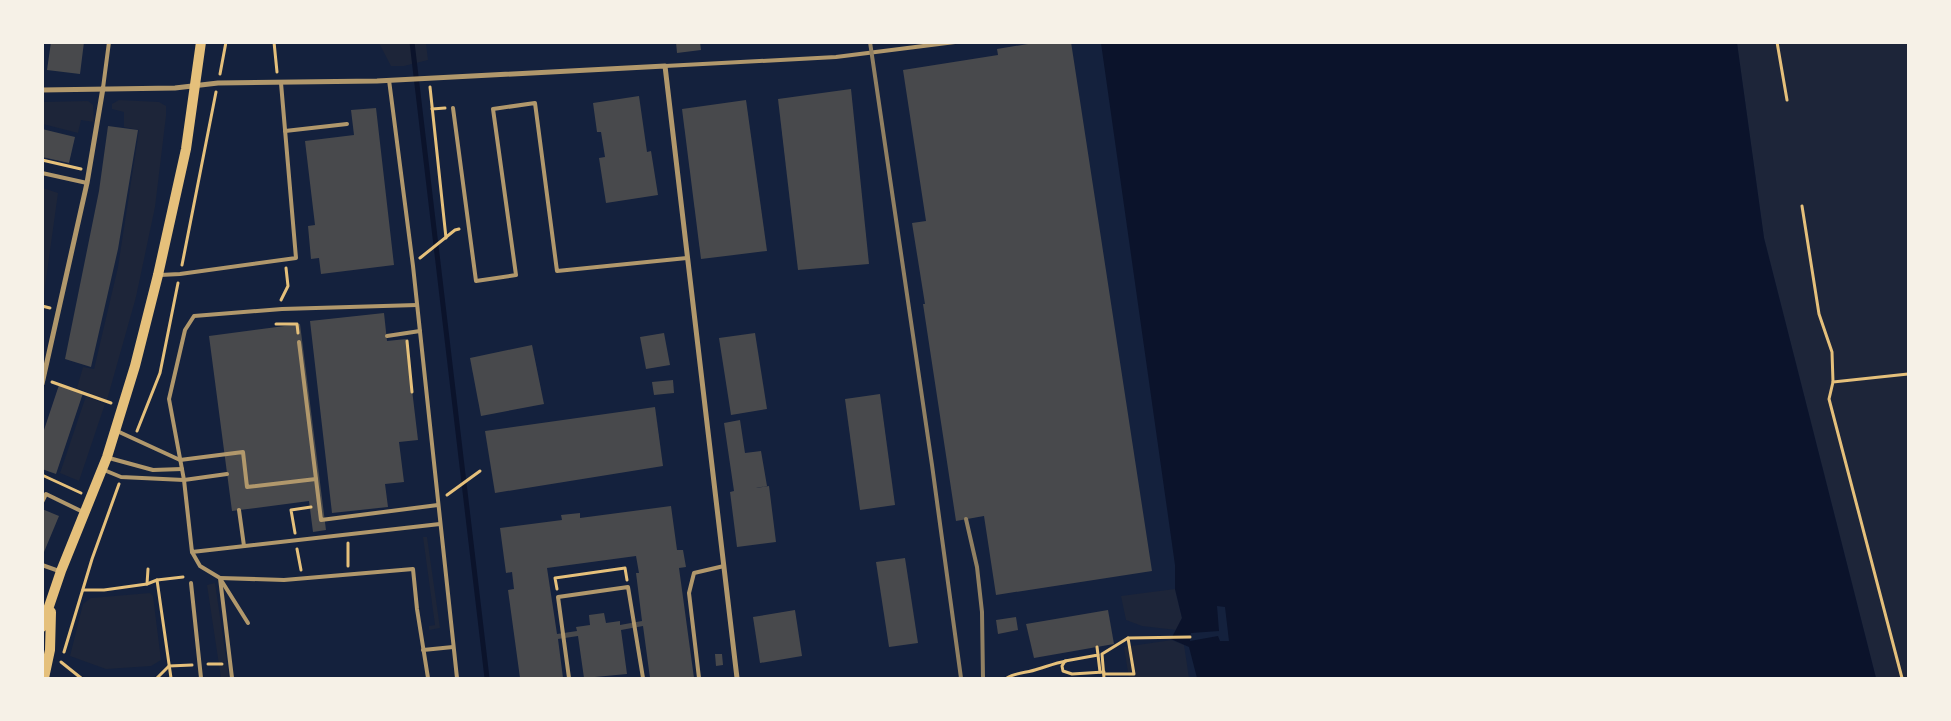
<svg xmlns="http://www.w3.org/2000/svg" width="1951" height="721" font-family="'Roboto Condensed',sans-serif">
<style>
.green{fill:#1d2539}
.water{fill:#0b132b}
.pier{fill:#14213d}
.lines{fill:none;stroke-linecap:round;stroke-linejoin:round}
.stream{stroke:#0b132b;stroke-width:5}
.building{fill:#48494c;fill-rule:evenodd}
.path{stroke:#e5c07b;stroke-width:3}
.service{stroke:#b1986c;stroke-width:4}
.minor{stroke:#b1986c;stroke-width:5}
.secondary{stroke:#e5c07b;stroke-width:10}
.rail{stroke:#918062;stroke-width:4}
</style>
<rect width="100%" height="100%" fill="#14213d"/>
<g class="green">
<path d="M379 43H426L428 60 404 66H391Z"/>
<path d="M1737 43H1908V678H1876L1764 238Z"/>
<path d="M119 100 159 102 166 106V116L155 207 136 297 107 400 77 388 83 367 94 369 118 267 139 130 124 127V112L112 109V104Z"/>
<path d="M88 101 93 105 94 122 81 120 78 133 43 124V102Z"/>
<path d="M43 188 58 193 43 301 42 188Z"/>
<path d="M86 396 105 404 79 481 60 473Z"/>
<path d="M423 537H427L440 628 429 630V626L435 625Z"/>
<path d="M215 583 229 678H221L207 585Z"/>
<path d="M1175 589 1182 618 1176 630 1142 626 1126 620 1121 596Z"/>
<path d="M150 593 153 596 161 660 151 666 106 669 70 656 83 604 91 598Z"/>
<path d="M1172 640 1184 645 1189 678H1129L1124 647Z"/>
</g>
<path class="water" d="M1101 43H1737L1764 238 1876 678H1197L1189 647 1171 639 1182 618 1175 589V565Z"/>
<path class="pier" d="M1217 606 1225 607 1229 641H1220L1218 636 1190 641 1191 633 1219 631Z"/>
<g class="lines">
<path class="stream" d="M412 42 487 678"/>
</g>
<g class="building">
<path d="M51 42H84L80 74 47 70Z"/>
<path d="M676 42H700L701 50 677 53Z"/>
<path d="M1040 42H1071L1152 571 996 595 984 516 956 521 923 304H925L912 223 926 221 903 70 998 55 997 49Z"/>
<path d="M851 89 869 264 798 270 778 99Z"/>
<path d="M639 96 647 152 651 151 658 195 606 203 599 158 605 157 601 132H597L593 103Z"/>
<path d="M746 100 767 251 701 259 682 109Z"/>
<path d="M376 108 394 265 321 274 319 258 311 259 308 226 315 225 305 141 354 135 351 110Z"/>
<path d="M108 126 138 130 118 249 91 367 65 359 99 191Z"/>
<path d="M42 129 75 137 69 163 42 157Z"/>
<path d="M384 313 387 341 406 339 418 440 399 442 404 482 385 484 388 507 332 513 310 321Z"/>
<path d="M300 324 326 530 313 532 309 501 232 511 209 336Z"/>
<path d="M664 333 670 365 646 369 640 337Z"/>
<path d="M755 333 767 409 731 415 719 338Z"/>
<path d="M532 345 544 404 481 416 470 358Z"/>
<path d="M673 380 674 393 654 395 652 382Z"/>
<path d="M59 385 83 393 56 474 42 469V436Z"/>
<path d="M880 394 895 505 860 510 845 399Z"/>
<path d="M655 407 663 466 495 493 485 431Z"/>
<path d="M740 420 745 453 761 451 767 486 756 488 769 486 776 542 737 547 730 492 734 491 724 423Z"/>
<path d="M671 506 677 550H683L686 567 679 568 694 678H650L643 626 621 630 627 674 584 678 578 636 558 639 563 678H520L508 590 514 589 512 572 506 573 500 528 562 520 561 515 580 513V518ZM636 556 639 573H636L642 621 620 625V621L606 623 604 613 589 615 590 625 576 627 577 631 557 634 547 568Z"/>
<path d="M42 509 59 516 44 552H42Z"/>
<path d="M905 558 918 643 889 647 876 562Z"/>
<path d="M795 610 802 656 760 663 753 617Z"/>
<path d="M1108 610 1114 644 1034 658 1026 624Z"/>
<path d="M1016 617 1018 630 998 634 996 620Z"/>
<path d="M715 654H722L723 665 716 666Z"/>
</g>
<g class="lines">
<g class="path">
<path d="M274 42 277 72"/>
<path d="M1777 42 1787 100"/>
<path d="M220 74 226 42"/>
<path d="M430 87 446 238"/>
<path d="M432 109 445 108"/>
<path d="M42 160 81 169"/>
<path d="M1802 206 1819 314 1832 352 1833 382"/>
<path d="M420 258 455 230 459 229"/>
<path d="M182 265 216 92"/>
<path d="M281 300 288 286 286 268"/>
<path d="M42 306 50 308"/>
<path d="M276 324H297L298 333"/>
<path d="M407 341 412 392"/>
<path d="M52 382 111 403"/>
<path d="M137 431 160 373 178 283"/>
<path d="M42 475 81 493"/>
<path d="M447 495 480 471"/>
<path d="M295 533 291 510 311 507"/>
<path d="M348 543V566"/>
<path d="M297 549 301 570"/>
<path d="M157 580 171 678"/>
<path d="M147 584 148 569"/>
<path d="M557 589 555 578 625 568 627 580"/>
<path d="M83 590H104L147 584 157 580 183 577"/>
<path d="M1097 647 1098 655 1065 661 1062 666 1063 671 1072 674 1104 672"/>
<path d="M64 652 92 559 119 484"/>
<path d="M1098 655 1100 672"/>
<path d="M61 662 81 678"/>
<path d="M208 664H222"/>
<path d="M1104 674H1134L1128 638"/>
<path d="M157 678 169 666 192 665"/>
<path d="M1007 678C1016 672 1028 673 1038 669 1048 666 1056 663 1066 661"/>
<path d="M1104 678 1102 654 1128 638 1190 637"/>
<path d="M1902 678 1829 399 1833 382 1908 374"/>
</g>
<g class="service">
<path d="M665 66 836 57 955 42"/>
<path d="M389 80 413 266 457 678"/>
<path d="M103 88 109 42"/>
<path d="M453 108 476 281 516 275 493 109 535 103 557 271 687 258"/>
<path d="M285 131 347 124"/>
<path d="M42 173 87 183"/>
<path d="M160 275 180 274 296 258 281 83"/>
<path d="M387 336 420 331"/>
<path d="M299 342 316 479"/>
<path d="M117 431 180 460 243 452 247 487 316 479 321 520 438 505"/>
<path d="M109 458 153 470 182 469"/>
<path d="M104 470 121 477 184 480 192 552 440 524"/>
<path d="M227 474 184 480 169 399 185 330 194 316 282 309 417 305"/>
<path d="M42 502 46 494 83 512"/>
<path d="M239 510 244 546"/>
<path d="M192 552 200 566 220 578 232 678"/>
<path d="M42 565 59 571"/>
<path d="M220 578 284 580 413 569 417 609 428 678"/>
<path d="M221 580 248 623"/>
<path d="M191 583 201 678"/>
<path d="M423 650 453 647"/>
<path d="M569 678 558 597 628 587 643 678"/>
<path d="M699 678 689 593 694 573 724 566"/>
</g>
<g class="minor">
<path d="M42 90 175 88 218 83 377 81 665 66 737 678"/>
<path d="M42 384 87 183 103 88"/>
</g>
<g class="secondary">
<path d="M42 627 61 571 107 457 135 366 158 275 186 149 201 42"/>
<path d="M44 678 50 650 51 612"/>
</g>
<g class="rail">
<path d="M870 42 932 465 961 678"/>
<path d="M966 519 977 567 982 612 983 678"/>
</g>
</g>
<rect width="1951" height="721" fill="none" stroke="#f6f1e7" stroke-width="88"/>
</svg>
